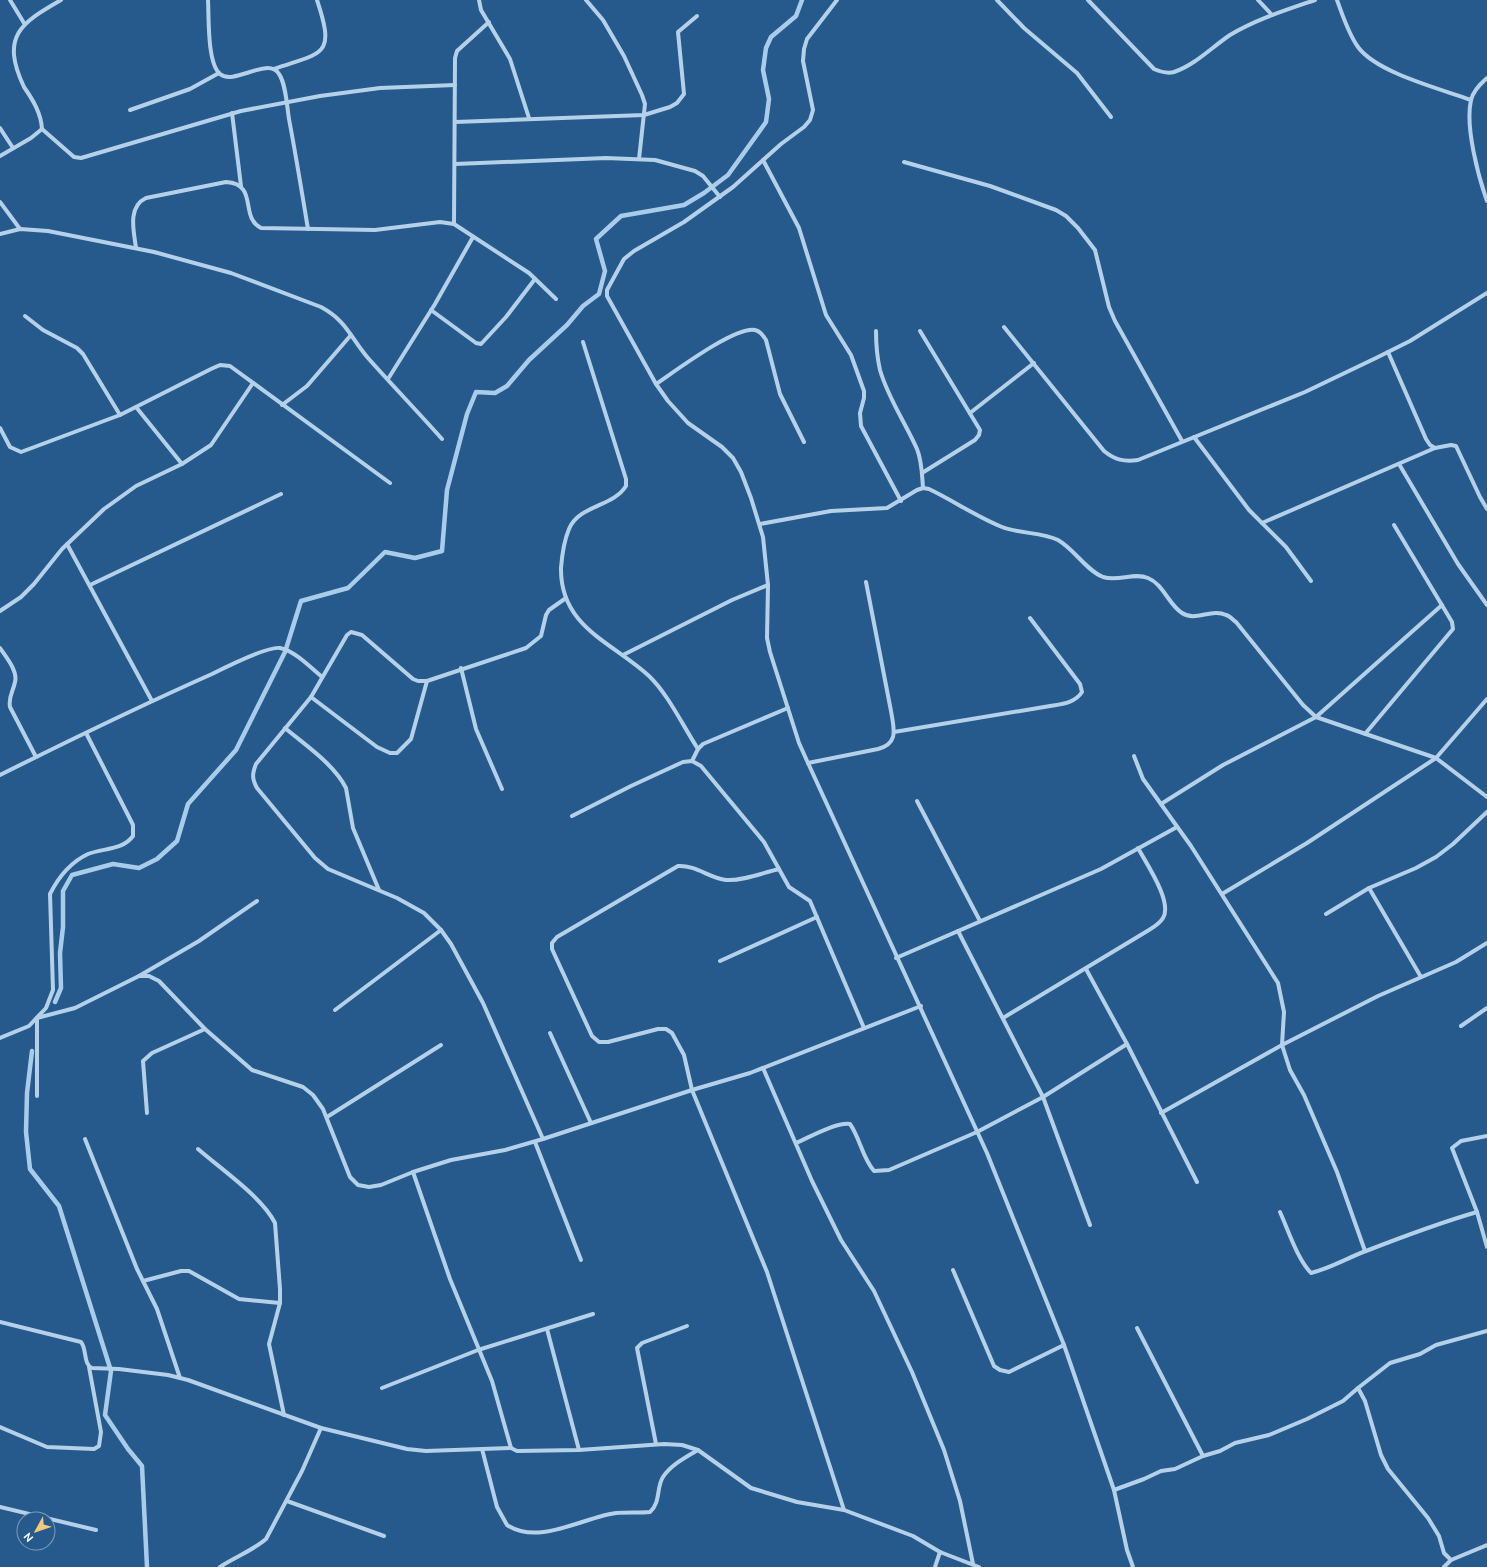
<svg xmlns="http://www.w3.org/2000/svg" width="1487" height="1567" font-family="Ubuntu,sans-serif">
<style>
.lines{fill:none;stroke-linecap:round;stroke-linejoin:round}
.stream{stroke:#a9cceb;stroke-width:4.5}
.minor{stroke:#b5d1ea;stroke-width:4}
</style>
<rect width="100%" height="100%" fill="#26598c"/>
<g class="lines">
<g class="stream">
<path d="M55 1002 61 988 60 953 63 927V891L72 875 113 864 139 868 157 859 177 841 188 804 236 750 285 652 301 601 348 588 385 552 415 558 442 551 447 490 467 414 476 392 495 393 507 386 529 360 567 325 583 306 599 294 605 271 596 239 621 216 684 205 704 193 728 175 766 122 769 99 763 70 766 48 771 37 796 16 802 0"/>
<path d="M32 1051 27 1093 26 1132 30 1169 59 1206 111 1371 105 1415 128 1449 142 1466 147 1567"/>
</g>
<g class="minor">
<path d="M10 0 24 23"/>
<path d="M208 0C209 17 207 63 220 74 234 86 268 56 279 74 286 84 287 107 289 119 296 156 302 193 308 229"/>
<path d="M479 0 481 10 510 59 529 118"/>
<path d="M586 0 603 20 624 56 642 95 645 104 639 159"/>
<path d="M837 0 807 39 804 49 803 61 813 110 810 120 804 127 781 144 733 187 684 222 634 251 624 259 607 290V296L656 384 668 401 688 423 722 447 733 458 741 472 751 498 763 537 768 585 767 638 770 652 799 743 808 763 987 1153 1064 1345 1114 1490 1127 1550 1133 1567"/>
<path d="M997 0 1024 28 1077 73 1111 117"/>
<path d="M1088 0 1154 69C1161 72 1167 74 1174 72 1195 65 1212 47 1230 35 1257 19 1286 10 1315 0"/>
<path d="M1258 0 1272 15"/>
<path d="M1337 0C1343 16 1348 33 1358 47 1377 73 1441 89 1471 100"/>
<path d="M274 69C323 52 336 57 317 0"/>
<path d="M1487 78C1480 84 1473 91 1471 100 1465 126 1478 176 1487 201"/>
<path d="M130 110 190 89 219 73"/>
<path d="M232 113 241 186"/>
<path d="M455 122 644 115 670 107 677 103 684 94 678 32 697 16"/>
<path d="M0 128 13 148"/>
<path d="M42 129 74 157 81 158 241 111 320 96 380 88 455 85"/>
<path d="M0 156 31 138 42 129C41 113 33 100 24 87 0 36 21 23 61 0"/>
<path d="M763 160 799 228 826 315 851 355 864 391V398L860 413 861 426 901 501"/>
<path d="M904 162 990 186 1056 210 1066 216 1078 228 1095 250 1109 307 1115 321 1182 441"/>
<path d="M455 164 606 158 655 160 695 171 703 176 720 197"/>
<path d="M0 202 20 229"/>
<path d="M454 224 455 58 457 51 489 22"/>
<path d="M0 234 20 229 48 231 154 252 231 273 321 307C347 321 350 337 368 358 392 385 418 412 442 439"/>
<path d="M136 248C134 232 127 207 146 198L226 182C259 184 239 217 261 228L375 230 440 222 454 224 529 273 556 299"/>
<path d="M431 310 476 343 481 344 506 317 535 279"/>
<path d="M25 316 43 330 77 348 83 354 120 415"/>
<path d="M1004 327 1104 451C1115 460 1124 462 1138 460L1305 392 1376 358 1410 341 1487 293"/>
<path d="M876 331C876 344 877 357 880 370 888 398 905 422 917 449 922 461 922 475 923 488"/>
<path d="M920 331 980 430 979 435 975 440 922 473"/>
<path d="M583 342 626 479V486C613 507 579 505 569 529 564 541 562 555 561 568 560 627 612 642 649 676 668 694 683 726 698 749"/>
<path d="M1388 352 1426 439 1430 445 1435 448 1451 445 1456 446 1480 497 1487 509"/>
<path d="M388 379 435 304 473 237"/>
<path d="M656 384C674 372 735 326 755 330 760 331 763 335 766 340L780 394 804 442"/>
<path d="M282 405 307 386 351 335"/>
<path d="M136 407 182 464"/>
<path d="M970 413 1034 363"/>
<path d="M0 428 10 447 21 452 120 415 211 369 220 365 230 366 390 483"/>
<path d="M1194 437 1249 510 1286 547 1311 581"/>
<path d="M1399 464 1458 564 1487 605"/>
<path d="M1262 523 1435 448"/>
<path d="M760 524 831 511 887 508 917 490 923 488 929 489C954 501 977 517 1002 527 1020 534 1042 532 1058 540 1074 549 1087 571 1103 577 1118 582 1134 572 1148 578 1163 584 1169 605 1182 613 1195 622 1212 608 1226 615 1230 616 1233 620 1236 622L1303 705 1316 717 1436 758 1487 797"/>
<path d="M67 544 152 701"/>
<path d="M90 585 281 494"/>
<path d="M0 611 21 597 34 584 62 549 104 509 136 486 182 464 211 445 253 383"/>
<path d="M0 648C6 657 18 671 15 682 13 692 8 697 10 707L36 757"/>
<path d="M623 655 732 600 768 585"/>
<path d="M461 668 476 729 502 789"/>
<path d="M311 697 377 747 390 753H397L411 739 427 681"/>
<path d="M285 728C305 745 334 764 346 788L353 828 379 890"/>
<path d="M894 732 1050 706C1062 704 1075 703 1082 692L1080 684 1030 618"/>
<path d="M1365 734 1453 629 1452 622 1394 525"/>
<path d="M1134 756 1143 779 1191 846 1278 983 1284 1012 1282 1045 1290 1070 1304 1095 1337 1172 1365 1251"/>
<path d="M692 761 698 749 703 744 788 708"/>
<path d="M808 763 878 749C899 743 894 729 891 711L866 582"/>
<path d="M0 775C70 740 140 706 212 674 224 668 268 646 280 648 295 651 311 668 322 677"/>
<path d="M917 801 980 921"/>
<path d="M1161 804 1223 765 1316 717 1442 605"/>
<path d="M572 816 631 786 683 762 692 761 701 766 764 842 789 887 810 901 864 1028"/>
<path d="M779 869C762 873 743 881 726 880 709 878 696 865 678 866L557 937 552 943V949L592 1036 599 1042H608L658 1029H666L672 1033 684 1055 692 1090 767 1272 844 1510"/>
<path d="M1369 888 1421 977"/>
<path d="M1222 894 1307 843 1436 758 1487 699"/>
<path d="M1326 914 1369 888 1416 868 1436 857 1453 844 1487 812"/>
<path d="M958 931 1043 1097 1090 1225"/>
<path d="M896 958 1101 869 1177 827"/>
<path d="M720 961 817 917"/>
<path d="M1086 969 1127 1044 1197 1182"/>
<path d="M139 976H149L159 981 205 1029 252 1070 303 1087 313 1095 323 1109 350 1177 358 1185 369 1187 381 1185 413 1172 451 1160 505 1150 543 1139 692 1090 750 1073 921 1006"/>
<path d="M335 1010 441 930"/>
<path d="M1003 1018 1149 930C1154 927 1160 923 1163 918 1173 902 1146 863 1138 848"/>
<path d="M1461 1026 1487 1008"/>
<path d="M550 1033 591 1123"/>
<path d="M0 1038 29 1026 46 1008 53 990 50 894C58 878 71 862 88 854 104 848 123 850 133 836V825L128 815 86 733"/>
<path d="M763 1068 812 1181 841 1240 874 1291 912 1372 944 1450 960 1501 973 1564"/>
<path d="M37 1096V1018L75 1008 139 976 199 941 257 901"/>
<path d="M147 1113 143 1061 152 1053 205 1029"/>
<path d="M1161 1113 1282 1045 1378 996 1456 962 1487 943"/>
<path d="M327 1117 441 1045"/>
<path d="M1487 1136 1461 1141 1452 1148 1477 1212 1487 1247"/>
<path d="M85 1139 137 1269 157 1309 180 1378"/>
<path d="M543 1139 483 1003 451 944 441 930 424 913 397 898 328 869 315 858 257 788C252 779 252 774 256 764L311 697 347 635 351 632 362 635 413 679 418 681H427L526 648 541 636 546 615 549 610 566 598"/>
<path d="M535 1142 581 1260"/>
<path d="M796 1143C810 1137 836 1122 850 1124 860 1138 862 1157 874 1171L889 1170 977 1132 1043 1097 1127 1044"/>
<path d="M198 1149C221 1169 262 1197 275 1223L280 1289V1303L269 1344 284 1415"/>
<path d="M413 1172 450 1279 492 1381 511 1448 517 1451 579 1450 664 1444 682 1445 698 1450 751 1488 797 1502 844 1510 913 1536 940 1552 979 1567"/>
<path d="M1280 1212C1289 1232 1297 1258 1311 1273 1331 1268 1347 1258 1366 1251 1402 1237 1439 1223 1477 1212"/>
<path d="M953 1270 994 1366 1000 1370 1009 1372 1064 1345"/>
<path d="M143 1281 181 1271H189L239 1299 280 1303"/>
<path d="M0 1322 81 1342C87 1349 83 1364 92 1368L119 1369 168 1375 188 1380 321 1428 407 1449 426 1451 511 1448"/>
<path d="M1137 1328 1203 1456"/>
<path d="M547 1329 579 1450"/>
<path d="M1487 1331 1436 1345 1420 1354 1390 1363 1358 1388 1365 1401 1381 1455 1388 1469 1428 1518 1439 1536 1444 1553 1451 1560 1487 1545"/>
<path d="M382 1388 478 1350 593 1314"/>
<path d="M0 1427 47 1447 94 1449 99 1446 101 1432 89 1367"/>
<path d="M656 1444 637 1348 642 1343 687 1326"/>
<path d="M482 1449 497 1507 507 1525C539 1546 584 1517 616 1513 627 1512 639 1513 650 1512 661 1502 656 1488 663 1477 671 1465 686 1457 698 1450"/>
<path d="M1114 1490 1144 1479 1161 1471 1175 1469 1203 1456 1220 1451 1235 1443 1269 1435 1307 1419 1343 1401 1358 1388"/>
<path d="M287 1501 384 1536"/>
<path d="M0 1507 96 1530"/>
<path d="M220 1567C235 1557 252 1551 266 1539L302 1471 321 1428"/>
<path d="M935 1567 940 1552"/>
<path d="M1444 1567 1451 1560"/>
</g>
</g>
<g transform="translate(36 1531) rotate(230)"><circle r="19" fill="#26598c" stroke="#7d9bba"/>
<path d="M0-3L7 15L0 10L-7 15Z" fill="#f3c87a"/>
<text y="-6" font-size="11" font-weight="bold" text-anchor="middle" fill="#ffffff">N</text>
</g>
</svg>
